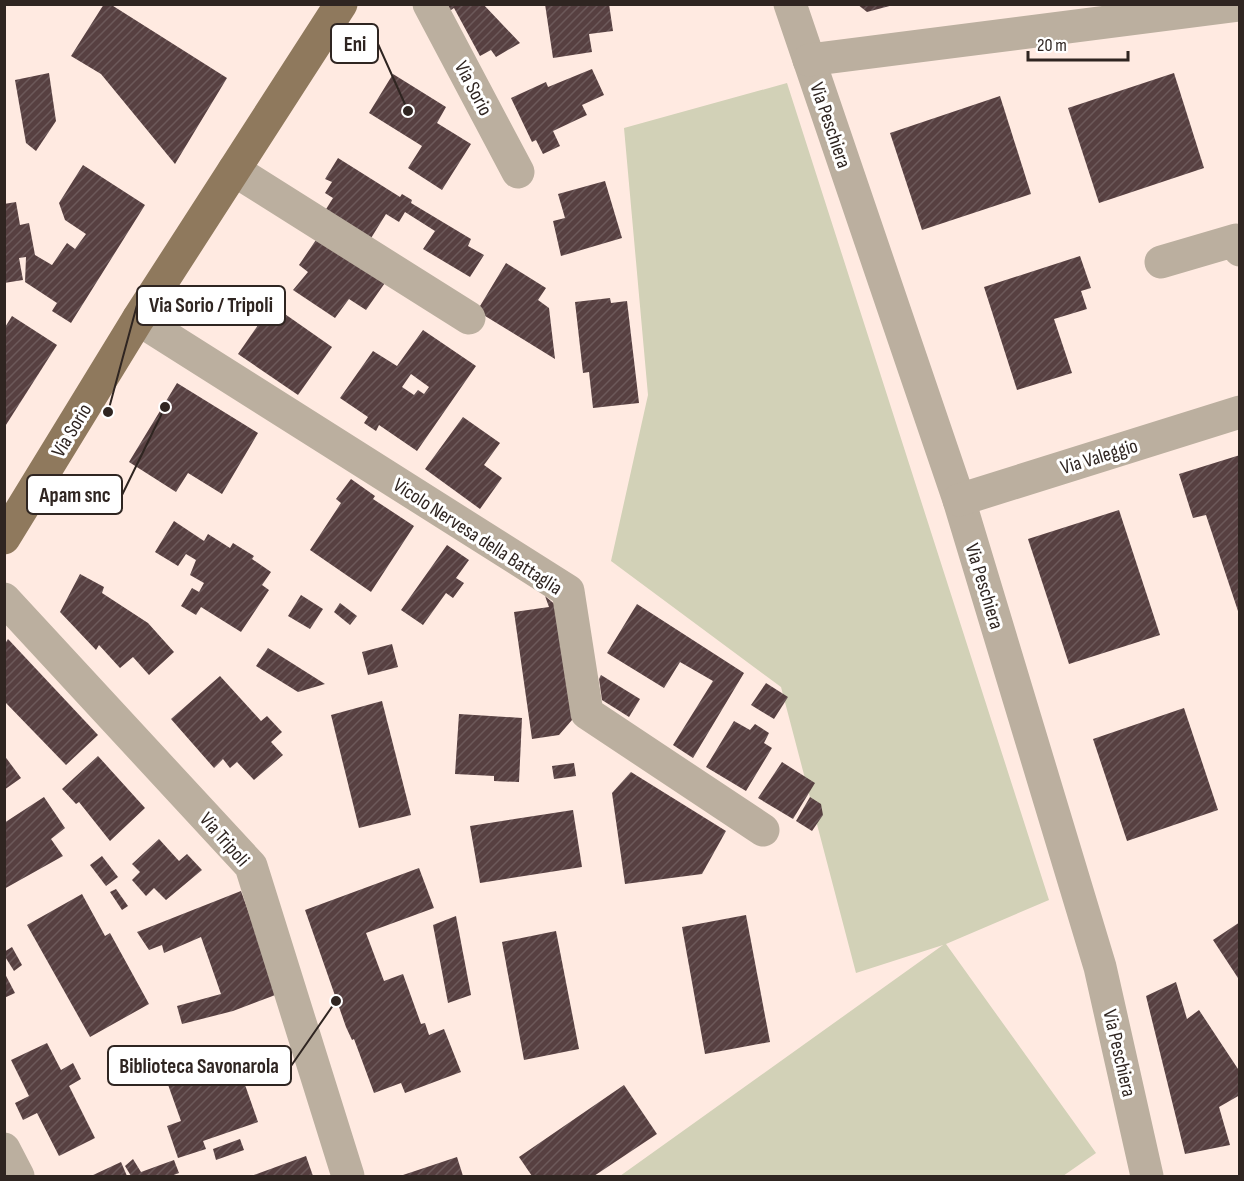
<svg xmlns="http://www.w3.org/2000/svg" width="1244" height="1181" font-family="'Sofia Sans Condensed',sans-serif">
<style>
.grass{fill:#d2d1b7}
.building{fill:url(#building-hatch);fill-rule:evenodd}
.lines{fill:none;stroke-linecap:round;stroke-linejoin:round}
.minor{stroke:#bbaf9f;stroke-width:33}
.major{stroke:#8f795d;stroke-width:33}
.labels{text-anchor:middle;stroke-width:6;stroke-linejoin:round;paint-order:stroke}
.street-label{font-size:20px;fill:#2f2521;stroke:#fff}
.leader{fill:none;stroke:#2f2521;stroke-width:2}
.callout-dot{fill:#2f2521;stroke:#fff;stroke-width:2}
.callout{fill:#fff;stroke:#2f2521;stroke-width:2}
.callout-label{font-size:21px;text-anchor:middle;font-weight:bold;fill:#2f2521}
</style>
<defs>
<pattern id="building-hatch" width="6" height="6" patternUnits="userSpaceOnUse" patternTransform="scale(1.5)"><rect width="6" height="6" fill="#574041"/><path d="M-1 1l2-2M0 6l6-6M5 7l2-2" fill="none" stroke="#6c595a"/></pattern>
</defs>
<rect width="100%" height="100%" fill="#ffeae1"/>
<path class="grass" d="M787 83 1049 900 946 944 1096 1153 1063 1176H620L943 945 856 973 781 687 611 561 648 395 624 128Z"/>
<g class="building">
<path d="M104 4H110L227 78 175 164 101 74 71 56Z"/>
<path d="M443 4H483L520 43 496 57 491 50 480 56 454 8 448 12Z"/>
<path d="M545 4H609L613 31 589 34 592 52 553 58Z"/>
<path d="M857 4H897L867 12Z"/>
<path d="M592 69 604 95 582 105 587 115 553 131 560 146 543 154 536 140 532 142 511 98 546 82 548 87Z"/>
<path d="M49 73 56 121 36 151 26 143 15 80Z"/>
<path d="M1174 73 1204 168 1099 203 1068 108Z"/>
<path d="M393 74 446 107 437 123 471 144 442 190 408 168 422 146 369 113Z"/>
<path d="M1000 96 1031 194 922 230 890 133Z"/>
<path d="M338 158 400 197 402 194 412 200 411 203 471 239 468 246 484 255 470 277 423 249 435 231 405 212 399 222 386 214 368 243 323 214 333 198 325 193 332 182 325 179Z"/>
<path d="M83 165 145 205 71 323 52 311 57 303 25 282 26 257 19 258 23 280 4 283V204L16 202 20 225 29 223 35 255 52 265 67 243 75 249 86 234 65 220 59 203Z"/>
<path d="M605 181 622 238 561 256 553 221 565 218 558 194Z"/>
<path d="M320 234 387 280 366 310 349 299 335 318 293 290 308 272 299 265Z"/>
<path d="M1080 256 1091 288 1081 291 1087 309 1054 319 1072 373 1017 390 984 287Z"/>
<path d="M506 263 546 288 538 300 549 308 555 359 477 311Z"/>
<path d="M610 298 611 303 627 301 639 403 593 408 589 372 583 373 575 302Z"/>
<path d="M272 305 332 347 298 395 238 354Z"/>
<path d="M12 316 57 345 4 428V329Z"/>
<path d="M423 330 476 366 417 451 379 425 376 431 364 423 368 417 340 398 373 351 397 366ZM411 374 429 387 424 394 418 390 414 395 402 387Z"/>
<path d="M177 383 258 433 222 494 188 473 176 492 129 462Z"/>
<path d="M463 417 500 443 484 465 502 478 480 509 425 469Z"/>
<path d="M1240 455V614H1239L1206 515 1193 518 1179 474Z"/>
<path d="M351 479 375 496 373 499 414 526 371 592 310 550 341 503 336 499Z"/>
<path d="M1119 510 1160 635 1069 664 1028 539Z"/>
<path d="M174 521 204 541 208 534 230 548 233 543 254 556 252 559 271 572 262 585 269 590 241 632 201 607 196 615 181 606 192 588 199 592 204 583 190 575 196 560 186 554 178 566 155 552Z"/>
<path d="M447 545 469 560 456 578 464 583 453 598 446 593 423 625 401 610Z"/>
<path d="M80 574 104 587 102 593 148 623 174 652 149 675 133 657 120 668 99 645 96 650 60 612Z"/>
<path d="M301 595 323 609 310 629 288 616Z"/>
<path d="M545 596 558 607 572 720 559 735 532 739 514 612 549 607Z"/>
<path d="M340 603 357 616 350 625 334 612Z"/>
<path d="M637 604 744 673 693 758 673 745 713 681 680 662 664 688 607 653Z"/>
<path d="M8 639 98 735 66 765 4 701V645Z"/>
<path d="M392 644 398 667 368 675 362 652Z"/>
<path d="M268 648 325 684 298 692 256 666Z"/>
<path d="M601 675 640 699 629 717 602 700 599 679Z"/>
<path d="M220 676 261 721 267 716 282 732 271 742 283 755 254 780 237 762 230 768 223 759 214 768 171 719Z"/>
<path d="M766 683 788 697 774 719 751 705Z"/>
<path d="M382 701 411 815 359 828 331 715Z"/>
<path d="M1184 708 1218 810 1127 841 1093 739Z"/>
<path d="M459 714 522 718 519 782 494 781V776L455 774Z"/>
<path d="M734 721 750 730 755 724 769 733 764 743 772 748 746 791 706 767Z"/>
<path d="M4 755 21 778 4 790Z"/>
<path d="M98 756 145 808 110 841 79 802 76 804 62 789Z"/>
<path d="M782 762 815 783 793 819 758 798Z"/>
<path d="M574 763 576 776 554 779 552 766Z"/>
<path d="M631 772 726 831 702 874 625 884 612 793Z"/>
<path d="M44 797 65 828 51 839 63 856 4 889V823Z"/>
<path d="M810 797 821 804 823 815 812 831 796 821Z"/>
<path d="M573 810 582 867 480 883 470 826Z"/>
<path d="M159 839 179 861 187 854 202 870 166 900 154 888 146 896 132 880 140 872 132 864Z"/>
<path d="M102 856 118 877 106 886 90 865Z"/>
<path d="M419 868 434 908 366 933 384 981 403 974 421 1024 425 1023 429 1035 444 1029 461 1072 405 1093 401 1083 374 1093 354 1039 352 1040 346 1027 305 910Z"/>
<path d="M116 889 128 906 122 910 110 892Z"/>
<path d="M241 891 278 994 233 1011 182 1024 177 1006 221 994 201 937 164 953 162 945 149 950 137 932Z"/>
<path d="M82 894 105 936 110 933 149 1004 90 1037 27 925Z"/>
<path d="M746 915 770 1042 705 1054 682 927Z"/>
<path d="M456 916 471 995 448 1003 433 925Z"/>
<path d="M1240 922V981L1213 940Z"/>
<path d="M556 931 579 1049 524 1060 502 942Z"/>
<path d="M12 947 22 965 14 971 4 955V952Z"/>
<path d="M4 972 15 993 4 998Z"/>
<path d="M1176 982 1187 1019 1199 1010 1240 1072V1095L1219 1107 1230 1145 1185 1154 1146 996Z"/>
<path d="M47 1043 61 1070 73 1063 81 1079 69 1086 95 1138 59 1156 37 1113 23 1120 15 1103 29 1096 11 1060Z"/>
<path d="M215 1062 217 1069 237 1062 258 1122 203 1141 206 1149 178 1158 167 1126 181 1121 166 1079Z"/>
<path d="M624 1085 657 1134 594 1176H532L519 1157Z"/>
<path d="M240 1139 244 1150 216 1160 213 1149Z"/>
<path d="M306 1156 313 1176H251Z"/>
<path d="M457 1157 463 1176H400Z"/>
<path d="M133 1159 141 1172 174 1160 179 1173 171 1176H131L125 1166Z"/>
<path d="M121 1162 127 1176H91Z"/>
</g>
<g class="lines">
<g class="minor">
<path d="M429 4 518 172"/>
<path d="M790 4 959 500 1100 967 1147 1176"/>
<path d="M809 60 1240 5"/>
<path d="M234 170 469 318"/>
<path d="M1161 262 1236 240 1240 250"/>
<path d="M138 319 568 591 587 713 763 830"/>
<path d="M959 500 1240 412"/>
<path d="M4 599 251 866 348 1176"/>
<path d="M4 1149 18 1176"/>
</g>
<path class="major" d="M4 538 138 319 341 4"/>
</g>
<g class="labels">
<g class="street-label">
<text transform="translate(474 88) rotate(62)" y="7">Via Sorio</text>
<text transform="translate(831 125) rotate(71)" y="7">Via Peschiera</text>
<text transform="translate(71 430) rotate(-59)" y="7">Via Sorio</text>
<text transform="translate(1099 456) rotate(-17)" y="7">Via Valeggio</text>
<text transform="translate(478 536) rotate(33)" y="7">Vicolo Nervesa della Battaglia</text>
<text transform="translate(985 586) rotate(73)" y="7">Via Peschiera</text>
<text transform="translate(225 839) rotate(49)" y="7">Via Tripoli</text>
<text transform="translate(1120 1053) rotate(77)" y="7">Via Peschiera</text>
</g>
</g>
<path class="leader" d="M408 111L378 44M108 412L137 305M165 407L122 495M336 1001L291 1066"/>
<g class="callout-dot">
<circle cx="408" cy="111" r="6"/>
<circle cx="108" cy="412" r="6"/>
<circle cx="165" cy="407" r="6"/>
<circle cx="336" cy="1001" r="6"/>
</g>
<g class="callout">
<rect x="331" y="24" width="47" height="39" rx="6"/>
<rect x="137" y="286" width="148" height="39" rx="6"/>
<rect x="27" y="475" width="95" height="39" rx="6"/>
<rect x="108" y="1046" width="183" height="39" rx="6"/>
</g>
<g class="callout-label">
<text x="355" y="51">Eni</text>
<text x="211" y="312">Via Sorio / Tripoli</text>
<text x="75" y="502">Apam snc</text>
<text x="199" y="1073">Biblioteca Savonarola</text>
</g>
<rect width="1244" height="1181" fill="none" stroke="#2f2521" stroke-width="12"/>
<path d="M1028 51v9h100v-9" fill="none" stroke="#2f2521" stroke-width="3"/>
<text x="1037" y="51" font-size="18" fill="#2f2521" stroke="#ffffff" stroke-width="4.5" paint-order="stroke">20 m</text>
</svg>
